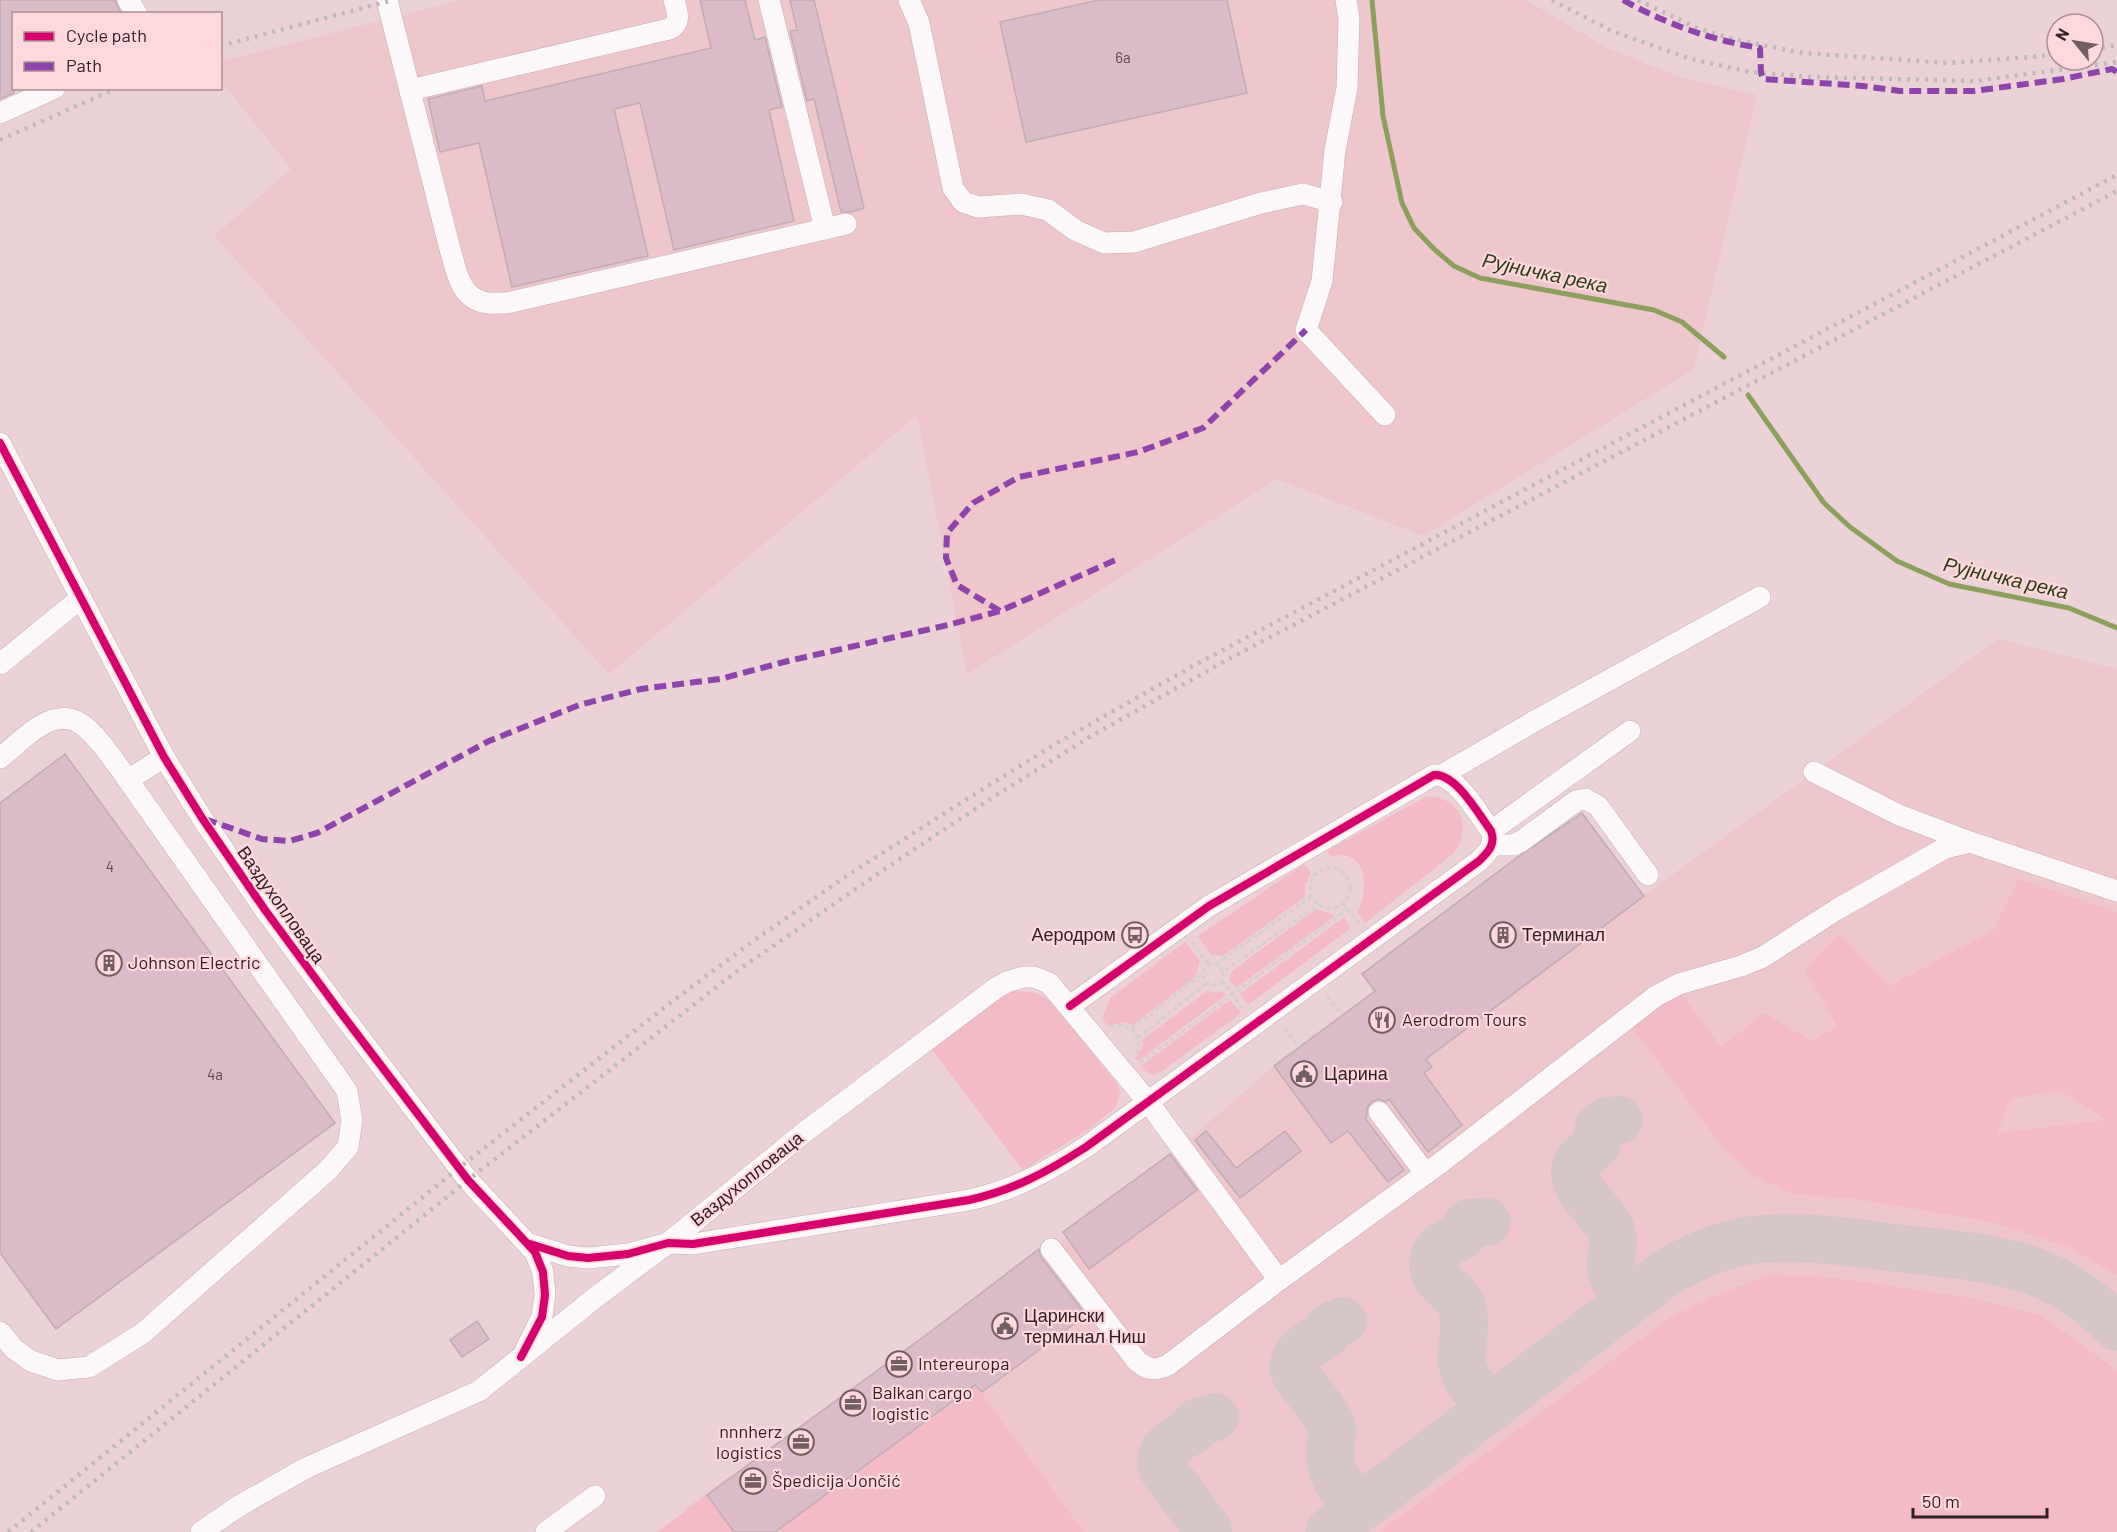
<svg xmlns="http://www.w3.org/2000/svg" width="2117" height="1532" font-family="Barlow,sans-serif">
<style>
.built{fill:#f0c6cd}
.green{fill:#f3bbc5;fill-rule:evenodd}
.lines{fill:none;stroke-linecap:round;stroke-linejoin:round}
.stream{stroke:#8da05b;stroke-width:5}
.taxiway{stroke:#d6c6c8;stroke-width:48}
.building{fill:#dabbc7;stroke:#bfadb2;stroke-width:1.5}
.minor-casing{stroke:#c2aeb2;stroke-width:22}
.path{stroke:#d7cfd1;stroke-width:3;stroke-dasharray:4.5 3;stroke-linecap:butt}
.minor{stroke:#fcf8f9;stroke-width:21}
.rail{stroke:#c0b9ba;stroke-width:4.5;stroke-dasharray:3 6;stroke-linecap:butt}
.quiet{stroke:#8e44ad;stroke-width:6;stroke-dasharray:12 6;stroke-linecap:butt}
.cycleway-casing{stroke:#fed8dd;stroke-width:11}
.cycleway{stroke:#d6006c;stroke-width:8}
.labels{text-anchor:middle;stroke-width:4.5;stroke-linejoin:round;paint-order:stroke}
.number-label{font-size:15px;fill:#5c484d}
.street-label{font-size:18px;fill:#312023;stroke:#fed8dd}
.poi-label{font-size:18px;fill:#312023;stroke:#fed8dd;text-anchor:start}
.water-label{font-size:20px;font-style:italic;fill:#2d3e16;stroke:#fed8dd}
</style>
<rect width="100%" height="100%" fill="#ecd2d7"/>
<g class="built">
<path d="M462 0H1526L1607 48 1677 76 1757 95 1694 369 1423 536 1277 479 967 674 917 415 609 674 214 236 291 169 221 81V61Z"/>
<path d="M1998 639 2117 669V1532H679L685 1509 930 1332 1039 1248 1045 1254 1051 1249 1066 1237 1063 1232 1193 1136 1274 1066 1375 991 1426 1059 1676 872Z"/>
</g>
<g class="green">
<path d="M1425 797C1459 794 1475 828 1453 854L1365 923 1357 913C1371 889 1366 846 1331 857L1327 851Z"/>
<path d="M1304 864 1311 873 1305 886V897L1223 956 1211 955 1198 936Z"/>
<path d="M2018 879 2117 912V1275L2068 1247 1992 1222 1856 1199 1793 1194 1754 1176 1724 1149 1620 1011 1671 980 1721 1047 1764 1013 1812 1041 1837 1026 1805 970 1839 934 1889 986 1993 931ZM2059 1090 2107 1120 1997 1133 2011 1099Z"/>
<path d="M1316 909 1327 913 1333 914 1335 916 1236 988 1229 980 1232 971Z"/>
<path d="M1344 917 1351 928 1248 1005 1240 994Z"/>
<path d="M1185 942 1200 961 1195 977 1133 1025 1125 1022 1108 1026 1103 1020V1016L1110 998Z"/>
<path d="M1014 991C1031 991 1042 993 1054 1005L1118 1085 1120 1093 1116 1107 1089 1129 1023 1170 930 1047 1003 993Z"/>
<path d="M1207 991 1215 993 1222 991 1226 995 1138 1061 1136 1058 1143 1045V1039Z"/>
<path d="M1230 1000 1241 1012 1236 1017 1162 1071 1153 1075 1145 1071 1142 1065Z"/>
<path d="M1770 1275 1828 1277 1966 1297 2042 1316 2117 1370V1532H1379L1669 1318 1721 1293Z"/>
<path d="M975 1385 1084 1532H775Z"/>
<path d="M707 1495 734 1532H657Z"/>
</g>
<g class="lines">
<g class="stream">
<path d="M1372 0 1383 116 1402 203 1414 228 1434 249 1454 266 1480 278 1654 310 1682 322 1724 357"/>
<path d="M1748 395 1824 503 1850 527 1897 561 1949 584 2069 608 2117 628"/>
</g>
<g class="taxiway">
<path d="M1619 1120 1605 1122 1599 1127C1598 1132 1599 1141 1596 1145 1589 1153 1577 1157 1575 1169 1572 1189 1602 1212 1610 1228 1618 1244 1607 1258 1612 1274 1615 1284 1625 1292 1632 1299"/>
<path d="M1487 1222 1468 1223C1467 1226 1466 1229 1465 1232 1458 1241 1439 1241 1434 1257 1427 1281 1456 1289 1462 1307 1467 1326 1461 1343 1462 1362 1464 1381 1479 1394 1493 1406"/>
<path d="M1343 1321 1333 1325 1327 1329 1326 1335C1310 1343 1288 1354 1295 1374 1307 1390 1322 1407 1331 1424 1335 1432 1331 1439 1330 1447 1329 1474 1342 1497 1370 1501"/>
<path d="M1207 1532 1208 1530 1162 1468C1157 1447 1178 1439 1193 1430L1196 1423 1215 1417"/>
<path d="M1329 1532 1664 1274C1692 1258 1720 1244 1753 1240 1803 1234 1854 1243 1904 1249 1950 1254 1999 1257 2043 1275 2071 1287 2096 1306 2117 1327"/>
</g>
</g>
<g class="building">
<path d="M0 0H115L120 11 119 14H14V93L0 99Z"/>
<path d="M700 0H745L755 40 765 37 782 107 769 110 794 221 674 250 640 103 614 109 648 256 512 287 479 143 440 152 428 99 482 86 485 101 711 48Z"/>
<path d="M790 0H814L864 208 851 212H841L814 99 807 101 790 31 797 30Z"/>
<path d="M1099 0H1227L1247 93 1026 142 1000 22Z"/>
<path d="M65 754 335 1123 56 1329 0 1253V803Z"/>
<path d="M1582 813 1644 896 1426 1059 1432 1067 1424 1073 1462 1125 1439 1143 1428 1152 1389 1099 1386 1102 1378 1099 1371 1102 1367 1108V1116L1365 1118 1404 1170 1388 1182 1348 1131 1331 1143 1274 1066 1375 991 1362 974 1519 856Z"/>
<path d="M1206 1131 1236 1168 1285 1131 1301 1151 1240 1198 1195 1140Z"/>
<path d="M1170 1154 1197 1190 1089 1269 1063 1232Z"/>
<path d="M1039 1249 1041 1257 1086 1315 982 1392 975 1385 775 1532H734L707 1495 930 1332Z"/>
<path d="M477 1321 489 1339 462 1357 450 1340Z"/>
</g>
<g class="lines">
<g class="minor-casing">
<g id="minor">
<path d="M128 0 137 14"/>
<path d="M387 0 450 249C456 269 459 296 483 302 491 304 500 303 507 303L846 224"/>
<path d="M769 0 825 229"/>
<path d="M909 0 919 23 953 188 963 202 978 207 1021 204 1048 210 1075 230 1104 243 1134 242 1261 203 1303 194 1332 202"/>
<path d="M1346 0 1349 19 1347 88 1335 150 1322 281 1306 330 1385 415"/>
<path d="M410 90 669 29C682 23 677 11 674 0"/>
<path d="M0 113 55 88"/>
<path d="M0 443 164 757 202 818 265 910 338 1009 468 1180 535 1252 543 1272 545 1295 542 1317 526 1349"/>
<path d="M0 664 81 598"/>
<path d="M0 758C13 748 26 734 40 726 50 719 65 716 76 721 93 728 117 765 128 780L164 757"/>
<path d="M1814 772 1899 815 1970 842 2117 891"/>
<path d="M1442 775 1533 722 1760 597"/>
<path d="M1491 831 1630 731"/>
<path d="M1492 845H1513L1520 842 1576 801 1586 799 1598 806 1648 875"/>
<path d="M1379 1112 1426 1174"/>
<path d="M530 1244 568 1256 588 1258 628 1254 668 1243 693 1244 969 1200C1014 1190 1047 1172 1086 1147L1479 861C1488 852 1496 845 1491 831 1479 815 1456 773 1434 775L1209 906 1070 1006"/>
<path d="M1051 1249 1137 1361C1148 1370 1155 1371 1168 1365L1279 1280 1443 1161 1656 996 1679 984 1741 966 1763 957 1836 910 1945 848 1970 842"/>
<path d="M0 1332 14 1349 31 1361 58 1370 89 1367 143 1333 328 1170 348 1147 352 1120 347 1091 128 780"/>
<path d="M201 1532 239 1506 306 1468 479 1391 596 1297 668 1243 806 1131 996 988 1007 982 1023 977H1034L1049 983 1148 1102 1279 1280"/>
<path d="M546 1532 595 1496"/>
</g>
</g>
<g class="path">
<circle cx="1330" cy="888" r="20"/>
<path d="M1343 903 1360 925"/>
<path d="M1192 942 1209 965"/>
<path d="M1216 964 1312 896"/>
<path d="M1223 972 1216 964 1209 965 1204 970 1203 977 1207 983 1214 985 1222 981 1223 972 1319 904"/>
<path d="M1222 981 1243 1009"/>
<path d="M1327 996 1342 1015"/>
<path d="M1110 1027 1123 1025 1135 1032 1139 1044 1138 1051 1133 1055"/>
<path d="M1285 1028 1299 1047"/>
<path d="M1132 1029 1203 973"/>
<path d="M1138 1038 1207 983"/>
<path d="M1140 1063 1348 909"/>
</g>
<use href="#minor" class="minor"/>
<g class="rail">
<path d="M1552 0 1614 32 1691 59 1750 72 1812 77 1975 81 2117 62"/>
<path d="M1638 0 1697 28 1733 39 1802 53 1948 63 2057 55"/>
<path d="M220 46 393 0"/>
<path d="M2093 49 2117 45"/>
<path d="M0 140 117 88"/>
<path d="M8 1532 460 1167 674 1000 756 939 848 875 959 804 1057 743 1191 667 2117 175"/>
<path d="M31 1532 468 1180 741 968 895 862 995 796 1093 735 1225 661 2117 191"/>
</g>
<g class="quiet">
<path d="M1623 0C1666 24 1711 40 1760 48L1761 73 1763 79 1863 86 1900 91H1974L2063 79 2112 69 2117 72"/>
<path d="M1000 611 957 585 946 558 947 533 973 503 1019 477 1138 452 1203 428 1306 330"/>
<path d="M205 819 262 839 289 841 317 833 489 741 579 705 641 689 720 679 788 661 948 625 1000 611 1120 558"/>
</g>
<g class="cycleway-casing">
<g id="cycleway">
<path d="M0 443 164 757 202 818 265 910 338 1009 468 1180 535 1252 543 1272 545 1295 542 1317 521 1357"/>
<path d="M530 1244 568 1256 588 1258 628 1254 668 1243 693 1244 969 1200C1014 1190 1047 1172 1086 1147L1479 861C1488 852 1496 845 1491 831 1479 815 1456 773 1434 775L1209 906 1070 1006"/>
</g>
</g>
<use href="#cycleway" class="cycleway"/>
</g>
<defs>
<g id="bus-ring" transform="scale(1.35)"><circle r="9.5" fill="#fed8dd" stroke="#725e62" stroke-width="1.5"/><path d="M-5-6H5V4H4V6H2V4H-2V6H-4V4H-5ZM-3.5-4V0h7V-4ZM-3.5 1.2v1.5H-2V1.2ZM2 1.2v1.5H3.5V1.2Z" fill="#725e62"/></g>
<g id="building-ring" transform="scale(1.35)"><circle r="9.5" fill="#fed8dd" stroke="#725e62" stroke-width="1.5"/><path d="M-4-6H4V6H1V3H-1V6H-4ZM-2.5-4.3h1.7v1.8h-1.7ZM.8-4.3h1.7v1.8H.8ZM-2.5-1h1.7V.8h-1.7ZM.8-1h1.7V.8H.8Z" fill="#725e62"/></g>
<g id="restaurant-ring" transform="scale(1.35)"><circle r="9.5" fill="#fed8dd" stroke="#725e62" stroke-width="1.5"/><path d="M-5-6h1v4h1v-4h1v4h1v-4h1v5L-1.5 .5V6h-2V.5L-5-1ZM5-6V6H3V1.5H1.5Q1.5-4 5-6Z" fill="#725e62"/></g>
<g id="civic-ring" transform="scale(1.35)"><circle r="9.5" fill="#fed8dd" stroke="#725e62" stroke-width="1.5"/><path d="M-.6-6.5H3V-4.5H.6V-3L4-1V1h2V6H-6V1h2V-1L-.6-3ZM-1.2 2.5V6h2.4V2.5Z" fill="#725e62"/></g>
<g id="office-ring" transform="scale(1.35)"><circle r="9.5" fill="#fed8dd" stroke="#725e62" stroke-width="1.5"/><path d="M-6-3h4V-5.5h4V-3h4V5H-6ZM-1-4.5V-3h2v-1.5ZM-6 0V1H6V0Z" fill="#725e62"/></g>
</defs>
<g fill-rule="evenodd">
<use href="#bus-ring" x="1135" y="935"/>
<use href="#building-ring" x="1503" y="935"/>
<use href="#building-ring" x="109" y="963"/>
<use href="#restaurant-ring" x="1382" y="1020"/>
<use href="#civic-ring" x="1304" y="1074"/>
<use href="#civic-ring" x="1005" y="1326"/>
<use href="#office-ring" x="899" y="1364"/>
<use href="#office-ring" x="853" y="1403"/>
<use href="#office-ring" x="801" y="1442"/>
<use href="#office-ring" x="753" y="1481"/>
</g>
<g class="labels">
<g class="number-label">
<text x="1123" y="63">6a</text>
<text x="110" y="872">4</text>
<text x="215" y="1080">4a</text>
</g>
<g class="street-label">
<text transform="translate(281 905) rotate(55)" y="6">Ваздухопловаца</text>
<text transform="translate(747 1179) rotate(-39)" y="6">Ваздухопловаца</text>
</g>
<g class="poi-label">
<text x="1116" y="941" text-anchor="end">Аеродром</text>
<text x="1522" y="941">Терминал</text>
<text x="128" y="969">Johnson Electric</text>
<text x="1402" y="1026">Aerodrom Tours</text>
<text x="1324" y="1080">Царина</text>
<text x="1024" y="1322">Царински<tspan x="1024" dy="21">терминал Ниш</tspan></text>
<text x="918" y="1370">Intereuropa</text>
<text x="872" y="1399">Balkan cargo<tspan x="872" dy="21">logistic</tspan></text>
<text x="782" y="1438" text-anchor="end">nnnherz<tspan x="782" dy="21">logistics</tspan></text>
<text x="772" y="1487">Špedicija Jončić</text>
</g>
<g class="water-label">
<text transform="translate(1545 273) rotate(12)" y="7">Рујничка река</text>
<text transform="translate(2006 578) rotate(13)" y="7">Рујничка река</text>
</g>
</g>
<rect x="12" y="12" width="210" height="78" fill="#fed8dd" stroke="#ac8e93" stroke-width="1.5"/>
<rect x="24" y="32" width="30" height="9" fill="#d6006c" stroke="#ac8e93" stroke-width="1.5"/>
<text x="66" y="42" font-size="18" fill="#312023">Cycle path</text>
<rect x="24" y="62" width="30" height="9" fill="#8e44ad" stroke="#ac8e93" stroke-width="1.5"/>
<text x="66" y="72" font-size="18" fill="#312023">Path</text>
<g transform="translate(2075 42) rotate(300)"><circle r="28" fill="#fed8dd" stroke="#ac8e93" stroke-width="1.5"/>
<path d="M0-4.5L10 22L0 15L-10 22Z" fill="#725e62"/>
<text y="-9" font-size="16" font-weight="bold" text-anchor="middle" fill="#312023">N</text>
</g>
<path d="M1913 1508v9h134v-9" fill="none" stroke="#312023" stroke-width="3"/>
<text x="1922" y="1508" font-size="18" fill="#312023" stroke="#fed8dd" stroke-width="4.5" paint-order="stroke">50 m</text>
</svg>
